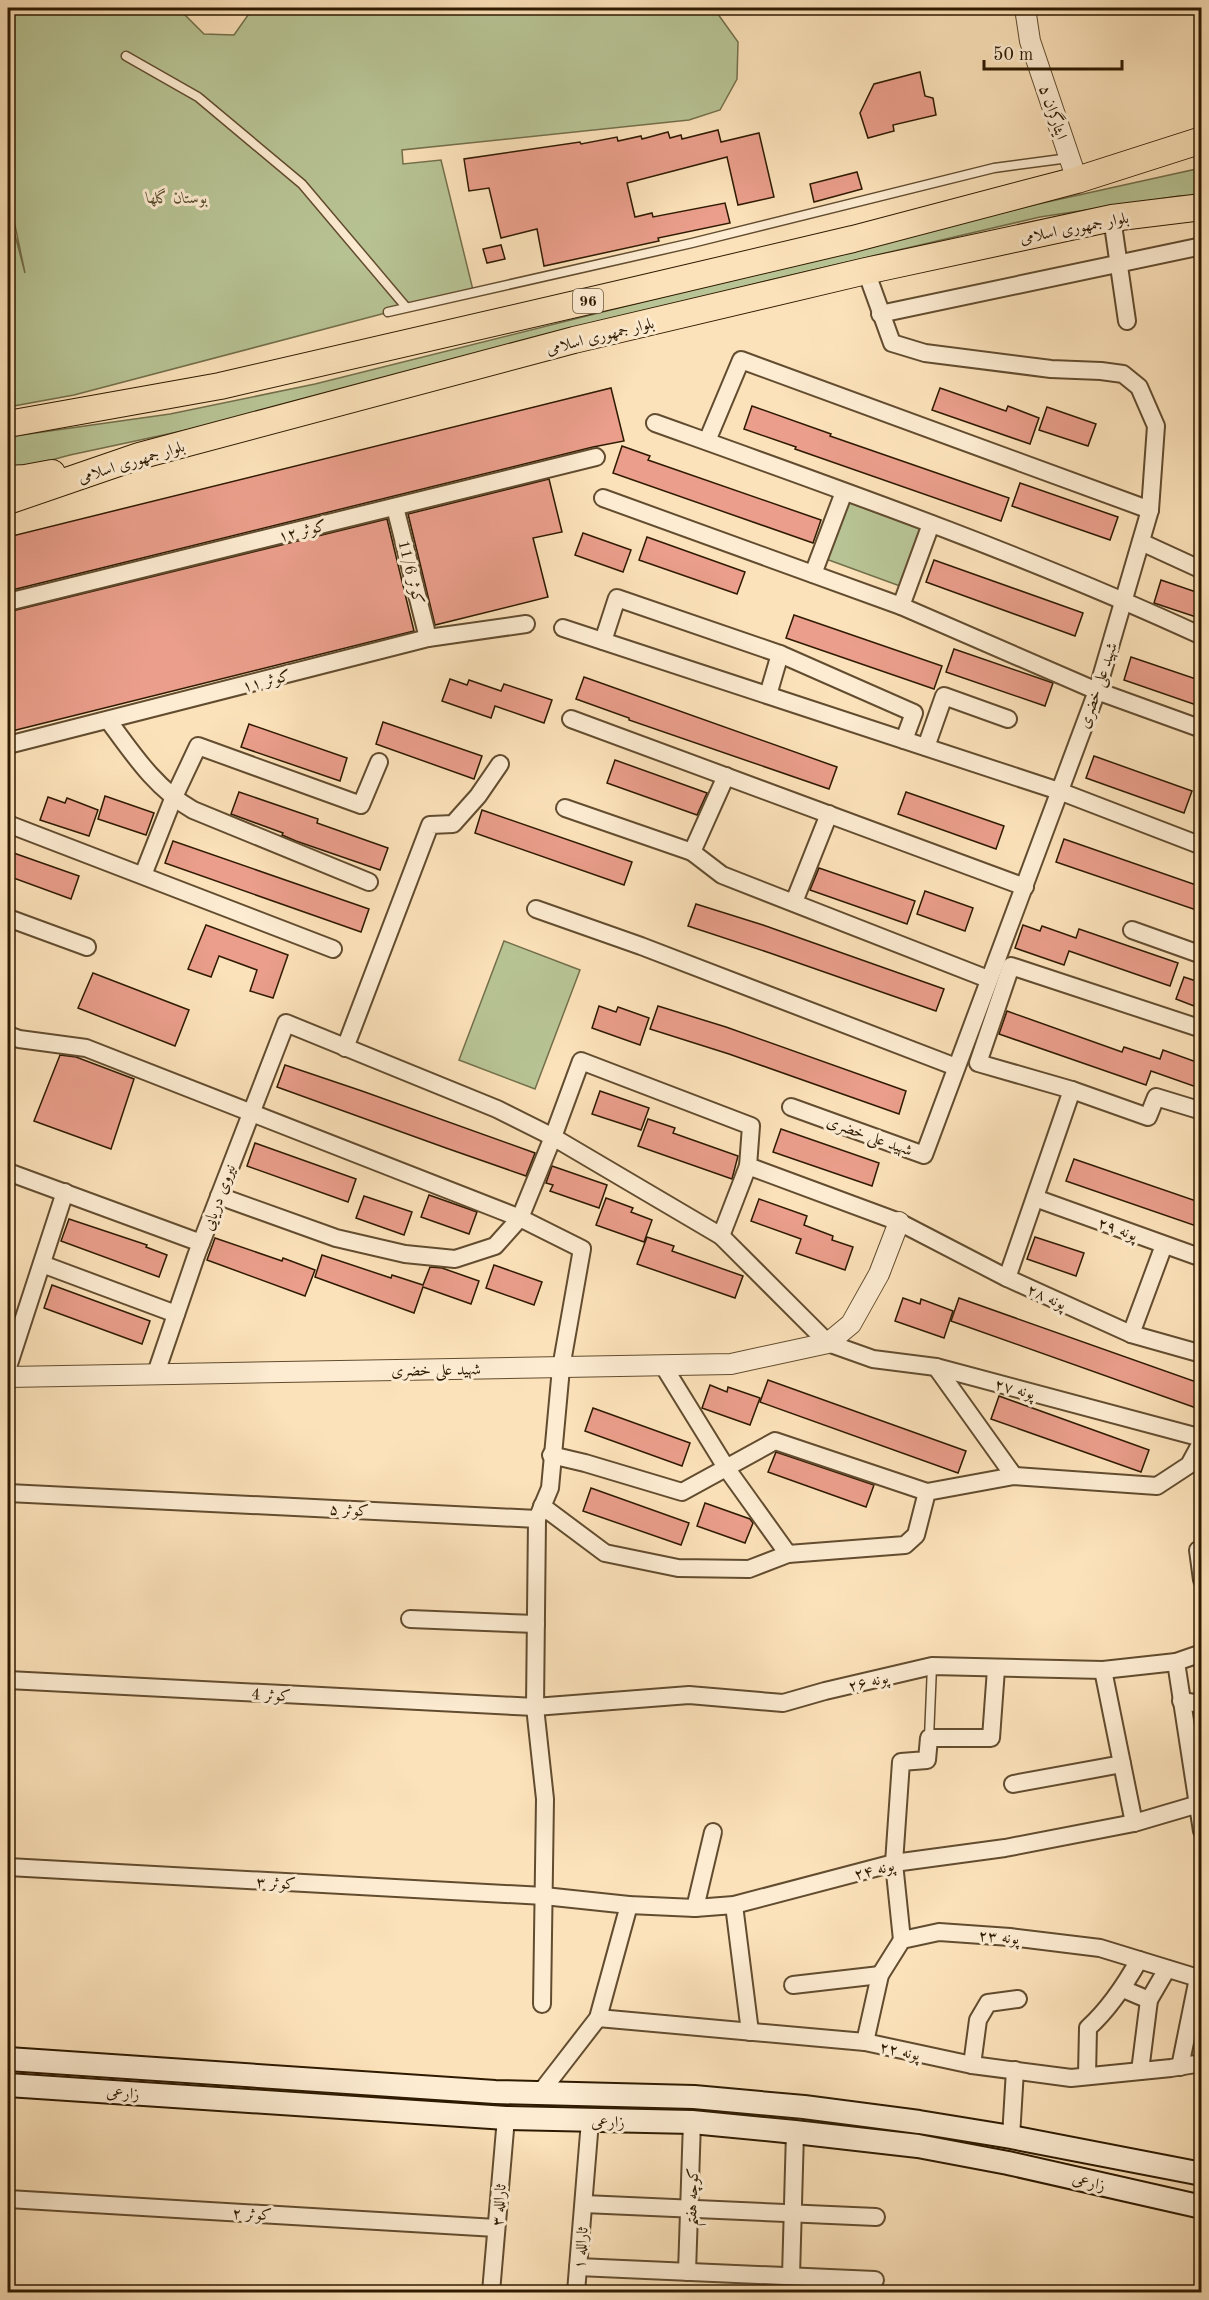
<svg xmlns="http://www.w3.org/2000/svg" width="1209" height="2300" font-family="'Old Standard TT',Amiri,serif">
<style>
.green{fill:#b8c495;stroke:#736f4b;stroke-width:1.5}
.building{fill:#ea9e8b;stroke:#2e1a01;stroke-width:1.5}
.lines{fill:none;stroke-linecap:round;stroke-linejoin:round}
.service-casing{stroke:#624c2f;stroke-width:11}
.minor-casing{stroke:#624c2f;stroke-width:20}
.tertiary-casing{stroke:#624c2f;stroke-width:22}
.secondary-casing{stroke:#2e1a01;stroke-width:26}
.primary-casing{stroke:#2e1a01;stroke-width:28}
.service{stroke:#fdecd2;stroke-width:8}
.minor{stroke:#fdecd2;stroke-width:16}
.tertiary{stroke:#fdecd2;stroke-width:20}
.secondary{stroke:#fdecd2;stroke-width:22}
.primary{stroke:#fce2ba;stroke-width:26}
.labels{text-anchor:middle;stroke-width:6;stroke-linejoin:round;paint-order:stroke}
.shield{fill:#fdecd2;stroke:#6c5940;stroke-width:1.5}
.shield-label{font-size:15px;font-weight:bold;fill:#2e1a01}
.street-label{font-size:16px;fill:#2e1a01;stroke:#fdecd2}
.park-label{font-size:16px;font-style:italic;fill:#574d2d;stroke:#fdecd2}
</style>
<rect width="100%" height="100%" fill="#fce2ba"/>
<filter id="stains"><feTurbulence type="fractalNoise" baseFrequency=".00333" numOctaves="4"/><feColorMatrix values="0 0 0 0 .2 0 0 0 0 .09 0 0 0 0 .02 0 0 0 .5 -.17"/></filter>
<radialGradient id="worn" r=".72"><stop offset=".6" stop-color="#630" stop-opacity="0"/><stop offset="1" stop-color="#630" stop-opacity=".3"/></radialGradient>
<g class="green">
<path d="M8 8H178L204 34 234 35 253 8H709L715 10 738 42 737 79 720 110 689 120 402 150 403 164 441 160 473 290 74 395 8 407V208L25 273 8 192Z"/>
<path d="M1201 168V195L1179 196 1040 217 766 281 210 425 70 455 18 469 8 465V440L14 436 170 414 315 384 810 260 1038 204Z"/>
<path d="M847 502 920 529 900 586 826 559Z"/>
<path d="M504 941 580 970 535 1089 459 1060Z"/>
</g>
<g class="building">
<path d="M920 72 925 96 933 98 936 115 893 125 894 131 868 138 860 113 874 84Z"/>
<path d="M718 130 721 142 759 133 774 197 738 205 727 157 627 183 635 217 652 213 653 217 725 203 730 223 658 238 659 241 544 266 537 229 501 238 489 188 469 191 464 159 580 142 581 144 617 137 618 141 641 136 642 139 668 132 670 138 681 135 682 139Z"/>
<path d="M857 172 862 189 814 202 810 184Z"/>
<path d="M501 245 505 259 487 263 483 249Z"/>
<path d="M611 388 624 441 593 447 8 591V537Z"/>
<path d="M940 388 1006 411 1008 406 1039 418 1030 444 932 410Z"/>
<path d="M752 406 831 434 830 436 1009 498 1001 521 795 449 796 447 744 429Z"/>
<path d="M1047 407 1096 424 1088 446 1039 430Z"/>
<path d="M622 446 650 456 648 460 821 520 813 543 613 473Z"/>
<path d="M549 479 562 532 533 538 548 597 435 625 408 514Z"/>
<path d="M1020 483 1118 517 1110 540 1012 506Z"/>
<path d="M387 519 414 631 8 732V612Z"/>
<path d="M583 533 631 550 623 572 575 555Z"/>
<path d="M647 537 745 572 737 594 639 560Z"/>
<path d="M934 560 1083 613 1075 636 926 582Z"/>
<path d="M1161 580 1202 594V619L1154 603Z"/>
<path d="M794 615 942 666 934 689 786 638Z"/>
<path d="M954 649 1053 683 1045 706 946 672Z"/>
<path d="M1131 657 1202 681V707L1124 680Z"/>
<path d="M584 677 837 767 829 789 629 720V718L576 699Z"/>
<path d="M450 679 467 685 469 680 501 691 504 684 552 700 544 723 495 706 491 718 442 701Z"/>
<path d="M383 722 482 756 474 779 376 744Z"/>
<path d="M249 724 347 758 340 781 241 747Z"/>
<path d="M1094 756 1192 791 1184 813 1086 778Z"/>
<path d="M615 760 707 793 697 815 607 783Z"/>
<path d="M239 792 318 819 317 823 388 848 380 870 296 841 282 835 283 833 231 814Z"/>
<path d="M906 792 1004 826 996 849 898 814Z"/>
<path d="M105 796 154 813 146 835 98 819Z"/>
<path d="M48 797 65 803 67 798 98 810 89 836 40 820Z"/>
<path d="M482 810 632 862 624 885 475 833Z"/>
<path d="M1064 839 1202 887V912L1056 862Z"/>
<path d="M173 841 369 909 361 932 165 863Z"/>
<path d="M8 851 79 876 71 899 8 876Z"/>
<path d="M819 868 915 901 907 924 810 890Z"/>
<path d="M925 891 973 908 965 931 917 914Z"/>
<path d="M696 904 763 925 944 989 936 1011 767 952 688 926Z"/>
<path d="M206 925 288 955 273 998 250 991 257 970 219 956 211 977 188 969Z"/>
<path d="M1023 925 1040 931 1042 926 1076 938 1079 929 1178 963 1170 986 1069 951 1064 965 1015 948Z"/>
<path d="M93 973 189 1010 175 1046 78 1008Z"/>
<path d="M1184 977 1202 983V1005L1195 1002 1194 1006 1176 999Z"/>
<path d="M599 1006 616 1012 618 1007 649 1018 640 1045 592 1028Z"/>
<path d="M658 1006 726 1027 906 1091 899 1114 729 1054 650 1029Z"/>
<path d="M1007 1011 1122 1052 1124 1047 1160 1059 1163 1050 1202 1064V1089L1151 1071 1146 1085 999 1034Z"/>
<path d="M60 1055 76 1057 134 1079 111 1149 34 1121Z"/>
<path d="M285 1065 362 1091 535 1153 526 1176 446 1148 277 1087Z"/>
<path d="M600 1091 649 1108 641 1130 592 1114Z"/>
<path d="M648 1119 675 1128 673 1133 738 1156 732 1179 638 1146Z"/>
<path d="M781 1129 879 1163 872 1186 773 1152Z"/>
<path d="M255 1143 356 1179 348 1202 247 1166Z"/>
<path d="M1074 1159 1202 1203V1228L1066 1181Z"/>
<path d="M552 1166 607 1185 599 1208 550 1191 553 1185 546 1183Z"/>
<path d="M429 1195 477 1212 469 1234 421 1217Z"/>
<path d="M364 1196 412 1212 404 1235 356 1218Z"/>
<path d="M606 1198 633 1208 631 1212 652 1220 644 1242 596 1225Z"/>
<path d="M759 1199 807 1216 804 1225 833 1236 832 1240 853 1247 845 1270 796 1253 801 1239 751 1221Z"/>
<path d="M69 1219 147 1245 146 1247 167 1255 159 1277 61 1241Z"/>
<path d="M647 1237 674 1246 672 1251 743 1276 735 1298 637 1264Z"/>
<path d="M1035 1237 1084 1253 1076 1276 1027 1259Z"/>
<path d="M215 1238 282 1261 283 1258 315 1270 305 1296 207 1260Z"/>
<path d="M322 1255 391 1278 392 1275 423 1285 430 1267 442 1268 479 1281 471 1304 423 1287 414 1313 315 1277Z"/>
<path d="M494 1265 542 1282 534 1305 486 1288Z"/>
<path d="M52 1285 150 1321 142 1344 44 1308Z"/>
<path d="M903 1298 920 1304 921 1299 953 1311 944 1338 895 1321Z"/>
<path d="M959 1298 1202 1384V1401L1199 1409 951 1321Z"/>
<path d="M768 1380 966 1451 958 1473 760 1402Z"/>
<path d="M710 1385 727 1392 728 1387 760 1398 750 1425 702 1408Z"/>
<path d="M999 1396 1149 1450 1141 1472 991 1419Z"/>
<path d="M593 1408 690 1443 682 1466 585 1431Z"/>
<path d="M776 1452 874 1485 866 1507 768 1472Z"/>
<path d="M591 1488 689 1523 681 1545 583 1511Z"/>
<path d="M705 1503 750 1519 753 1523 745 1543 697 1526Z"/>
</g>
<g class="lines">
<g class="service-casing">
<g id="service">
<path d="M126 56 198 97 302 184 406 307"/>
<path d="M388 312 692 243 994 168 1069 158"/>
<path d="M929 1738 932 1666"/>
</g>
</g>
<g class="minor-casing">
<g id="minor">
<path d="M1112 218 1127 321"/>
<path d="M880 314 1202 246"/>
<path d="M655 423C839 489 1024 554 1202 636"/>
<path d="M707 441 741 360 1150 510"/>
<path d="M603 498 901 606 1097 691 1202 729"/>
<path d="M395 507 428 638"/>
<path d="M1141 542 1202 570"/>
<path d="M813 574 844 492"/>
<path d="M8 602 596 457"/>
<path d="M901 606 931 524"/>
<path d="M563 628 1059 791 1202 846"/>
<path d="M603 641 617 598 780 654 914 713 904 740"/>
<path d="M768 695 780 654"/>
<path d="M571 719 1025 887"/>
<path d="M108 720C133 754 156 789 193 810L369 882"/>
<path d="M8 745 428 638 526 624"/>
<path d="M926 747 944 696 1008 719"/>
<path d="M726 776 692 852 722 875 988 979"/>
<path d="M565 808 692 852"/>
<path d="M8 824 333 949"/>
<path d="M143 875 173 799 198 746 361 805 379 762"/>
<path d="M794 902 829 814"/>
<path d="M536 909 641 946 956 1067"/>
<path d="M8 918 87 947"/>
<path d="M1132 930 1202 955"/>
<path d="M1202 1029 1011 966 978 1063 1072 1090 1148 1117 1156 1097 1202 1111"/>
<path d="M8 1035 19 1039 86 1048 520 1218 582 1249 561 1368 550 1488 537 1519 8 1493"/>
<path d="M345 1048 430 825 453 824 478 796 500 764"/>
<path d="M791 1107 924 1155 1097 691 1150 510 1156 426 1139 387 1123 374 1101 371 1051 369 925 353 892 343 866 271"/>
<path d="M8 1172 201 1243"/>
<path d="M219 1196 336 1238 405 1254 455 1259 495 1246 520 1218 553 1137 581 1061 751 1126 748 1166 899 1222 1007 1278 1131 1334 1202 1354"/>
<path d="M1035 1198 1202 1258"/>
<path d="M721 1236 748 1166"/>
<path d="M42 1264 176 1314"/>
<path d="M1007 1278 1072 1090"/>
<path d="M1131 1334 1164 1245"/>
<path d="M8 1367 65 1192"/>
<path d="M664 1367 727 1469 788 1554"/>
<path d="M936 1367 1014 1476"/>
<path d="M156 1373 196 1256 286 1023 497 1109 553 1137 721 1236 828 1343 873 1359 936 1367 1202 1438"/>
<path d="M551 1455 585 1463 682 1492 775 1441 927 1492"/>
<path d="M542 1506 605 1553 678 1568 749 1569 788 1554 905 1545 916 1535 927 1492 1014 1476 1157 1486 1189 1465 1202 1441"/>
<path d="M537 1519 535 1707 545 1799 542 2004"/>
<path d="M1202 1550H1198L1202 1580"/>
<path d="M410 1619 536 1624"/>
<path d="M1176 1662 1202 1831"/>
<path d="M1103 1670 1134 1823"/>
<path d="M8 1680 535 1707 689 1695 783 1703 825 1691 932 1666 1103 1670 1176 1662 1202 1653"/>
<path d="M1181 1701 1202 1704"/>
<path d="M1013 1784 1122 1764"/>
<path d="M8 1867 544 1896 629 1905 695 1908 734 1905 894 1863 1005 1848 1134 1823 1202 1803"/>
<path d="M734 1905 750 2032"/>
<path d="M695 1908 713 1832"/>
<path d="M902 1940 894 1863 901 1762 927 1760 929 1738H991L996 1669"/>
<path d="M793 1985 880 1975"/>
<path d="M1123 1989 1149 2000 1140 2071"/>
<path d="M1149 2000 1167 1969"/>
<path d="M598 2018 865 2042 972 2065 1071 2078 1171 2068 1202 2063"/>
<path d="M865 2042 880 1975 902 1940 939 1932 1010 1937 1100 1948 1198 1978 1202 1982"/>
<path d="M972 2065 978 2020 988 2003 1018 1999"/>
<path d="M1180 2067 1198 1978"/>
<path d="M1087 2076 1088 2028C1110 2008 1125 1985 1139 1960"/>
<path d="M540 2093 598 2018 629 1905"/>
<path d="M1011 2137 1015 2070"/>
<path d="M8 2199 496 2228"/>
<path d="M584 2204 876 2217"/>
<path d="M578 2267 875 2280"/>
<path d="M687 2272 692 2122"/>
<path d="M791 2276 795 2132"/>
<path d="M491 2292 506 2118"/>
<path d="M576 2292 590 2121"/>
</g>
</g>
<g class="tertiary-casing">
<g id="tertiary">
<path d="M1025 8 1030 41 1077 180"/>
<path d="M8 1377 731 1364 828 1343 851 1324 879 1274 899 1222"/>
</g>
</g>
<g class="secondary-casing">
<g id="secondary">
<path d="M8 2059 495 2092 694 2097 804 2107 919 2122 1011 2137 1202 2174"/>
<path d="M8 2085 506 2118 692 2122 795 2132 918 2146 1008 2163 1202 2207"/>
</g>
</g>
<g class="primary-casing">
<g id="primary">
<path d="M8 424 220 386 636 290 853 239 1077 180 1202 140"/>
<path d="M8 479 25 478 52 473"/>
<path d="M8 501 139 456 574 340 866 271 1112 218 1202 207"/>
</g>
</g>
<use href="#service" class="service"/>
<use href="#minor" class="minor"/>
<use href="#tertiary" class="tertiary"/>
<use href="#secondary" class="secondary"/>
<use href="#primary" class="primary"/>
</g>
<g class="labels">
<rect class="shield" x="573" y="289" width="30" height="24" rx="4.5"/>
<g class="shield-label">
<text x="588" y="306">96</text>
</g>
<g class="street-label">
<text transform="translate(1054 112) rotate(71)" y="6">ایثارگران ۵</text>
<text transform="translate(1074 227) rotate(-11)" y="6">بلوار جمهوری اسلامی</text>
<text transform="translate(600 335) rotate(-14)" y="6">بلوار جمهوری اسلامی</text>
<text transform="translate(131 461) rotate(-17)" y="6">بلوار جمهوری اسلامی</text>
<text transform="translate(302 530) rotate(-14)" y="6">کوثر ۱۲</text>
<text transform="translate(412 572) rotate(76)" y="6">کوثر 11/6</text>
<text transform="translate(266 680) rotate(-14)" y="6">کوثر ۱۱</text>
<text transform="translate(1097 685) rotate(-71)" y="6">شهید علی خضری</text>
<text transform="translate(870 1135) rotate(20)" y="6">شهید علی خضری</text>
<text transform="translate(218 1197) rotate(-70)" y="6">نیروی دریایی</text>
<text transform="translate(1118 1228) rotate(20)" y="6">پونه ۲۹</text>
<text transform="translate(1047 1296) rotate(24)" y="6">پونه ۲۸</text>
<text transform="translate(436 1369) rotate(-1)" y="6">شهید علی خضری</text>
<text transform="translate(1015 1388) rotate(15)" y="6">پونه ۲۷</text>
<text transform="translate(349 1509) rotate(3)" y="6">کوثر ۵</text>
<text transform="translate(868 1681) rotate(-13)" y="6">پونه ۲۶</text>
<text transform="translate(271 1694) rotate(3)" y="6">کوثر 4</text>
<text transform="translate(874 1869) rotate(-14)" y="6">پونه ۲۴</text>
<text transform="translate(276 1882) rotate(3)" y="6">کوثر ۳</text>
<text transform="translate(999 1936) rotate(5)" y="6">پونه ۲۳</text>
<text transform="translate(900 2050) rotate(12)" y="6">پونه ۲۲</text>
<text transform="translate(123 2092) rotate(4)" y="6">زارعی</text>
<text transform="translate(608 2121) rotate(1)" y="6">زارعی</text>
<text transform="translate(1089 2181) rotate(13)" y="6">زارعی</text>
<text transform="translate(691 2197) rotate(-88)" y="6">کوچه هفتم</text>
<text transform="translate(498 2205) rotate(-85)" y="6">ثارالله ۳</text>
<text transform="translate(252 2213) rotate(3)" y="6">کوثر ۲</text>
<text transform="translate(580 2248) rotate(-85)" y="6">ثارالله ۱</text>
</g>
<g class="park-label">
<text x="177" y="203">بوستان گلها</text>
</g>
</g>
<rect width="1209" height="2300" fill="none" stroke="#fce2ba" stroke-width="30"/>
<rect x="9" y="9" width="1191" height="2282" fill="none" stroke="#2e1a01" stroke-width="3"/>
<rect x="15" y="15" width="1179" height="2270" fill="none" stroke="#2e1a01" stroke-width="1.5"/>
<path d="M984 60v9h138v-9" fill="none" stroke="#2e1a01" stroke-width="3"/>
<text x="993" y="60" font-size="18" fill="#2e1a01" stroke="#fdecd2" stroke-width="4.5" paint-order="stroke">50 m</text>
<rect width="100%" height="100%" filter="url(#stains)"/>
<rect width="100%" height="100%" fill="url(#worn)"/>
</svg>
